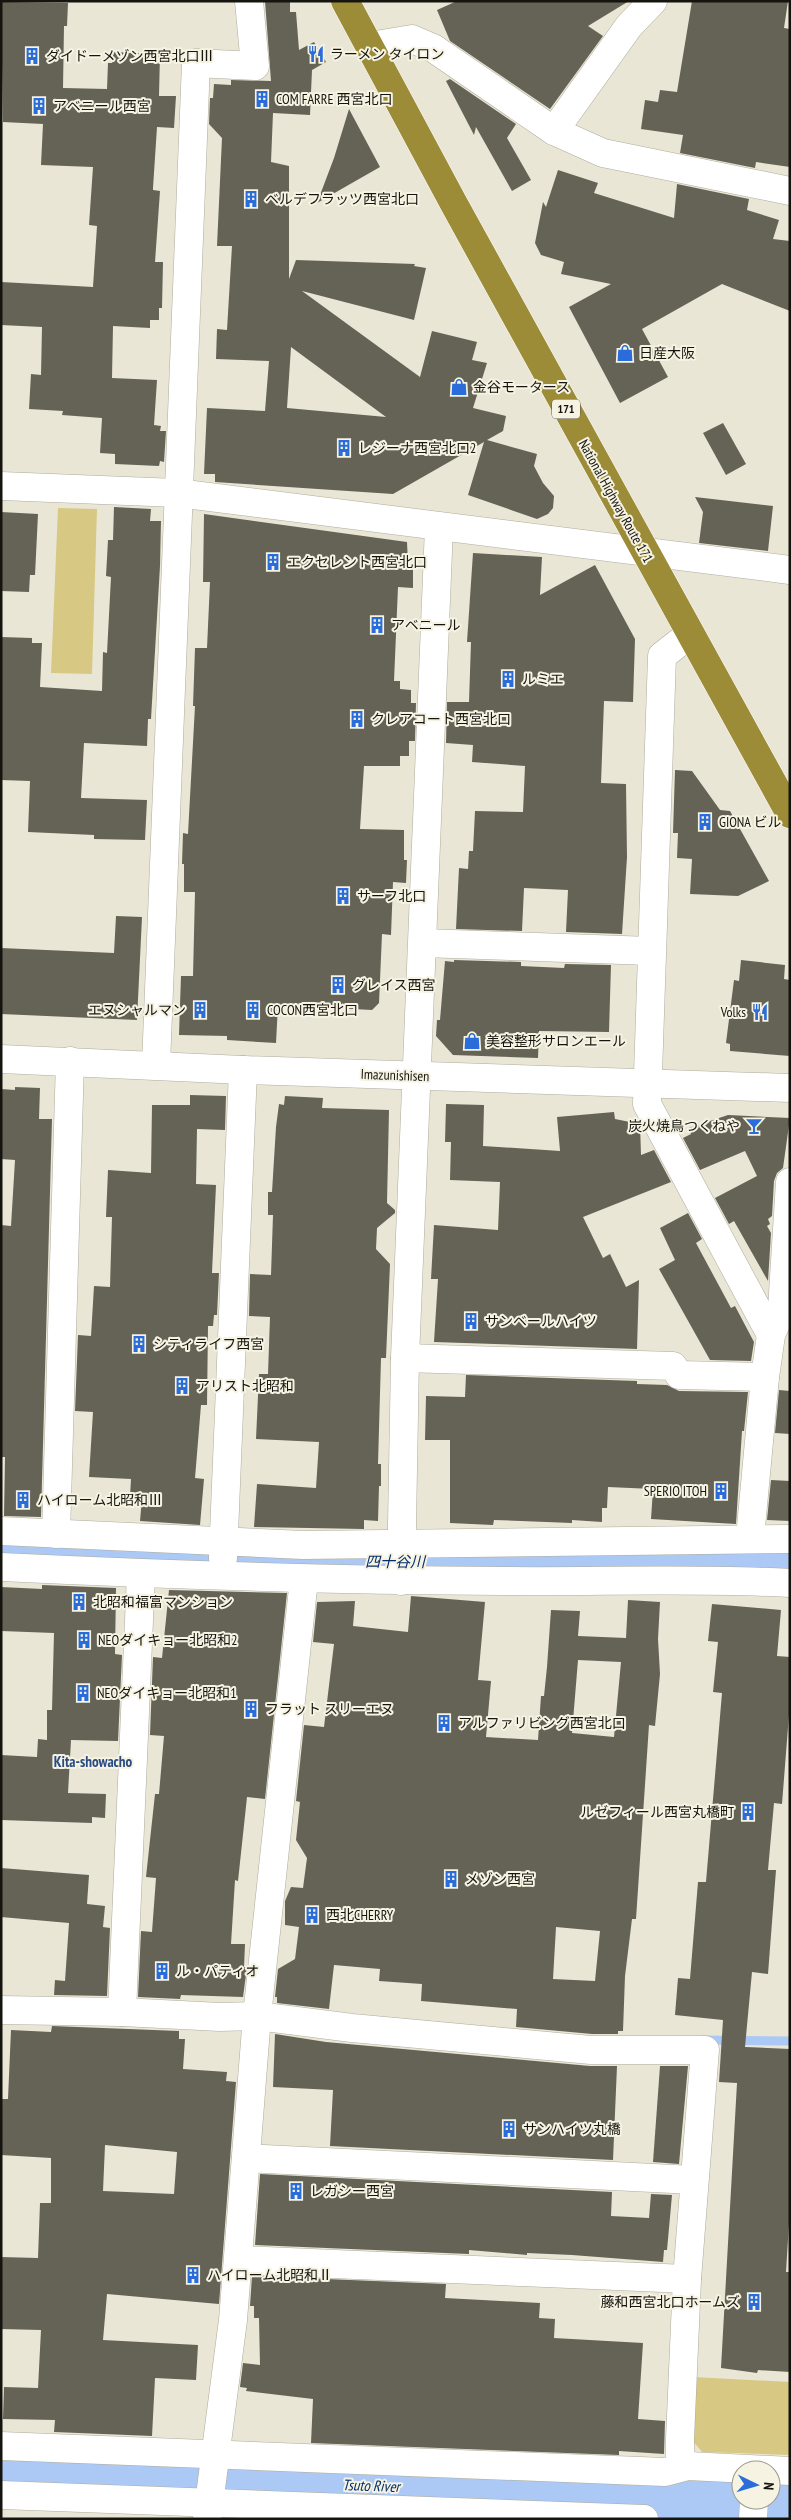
<svg xmlns="http://www.w3.org/2000/svg" width="791" height="2520" font-family="'PT Sans Narrow','Noto Sans JP',sans-serif">
<style>
.green{fill:#d7c983}
.lines{fill:none;stroke-linecap:round;stroke-linejoin:round}
.stream{stroke:#acc8f4;stroke-width:9}
.river{stroke:#acc8f4;stroke-width:51}
.building{fill:#656355;fill-rule:evenodd}
.street-casing{stroke:#afac9d;stroke-width:29}
.secondary-casing{stroke:#afac9d;stroke-width:29}
.highway-casing{stroke:#fff;stroke-width:29}
.street{stroke:#fff;stroke-width:28}
.secondary{stroke:#fff;stroke-width:28}
.highway{stroke:#9c8c37;stroke-width:28}
.labels{text-anchor:middle;stroke-width:4;stroke-linejoin:round;paint-order:stroke}
.shield{fill:#f6f3e3;stroke:#58574e;stroke-width:1}
.shield-label{font-size:12px;font-weight:bold;fill:#15140e}
.poi-label{font-size:14px;fill:#15140e;stroke:#f6f3e3;text-anchor:start}
.street-label{font-size:14px;fill:#15140e;stroke:#f6f3e3}
.water-label{font-size:15px;font-style:italic;fill:#052d6b;stroke:#f6f3e3}
.neighbourhood-label{font-size:15px;font-weight:bold;fill:#2a4c83;stroke:#f6f3e3}
</style>
<rect width="100%" height="100%" fill="#e9e6d6"/>
<g class="green">
<path d="M58 508 97 509 92 674 51 673Z"/>
<path d="M693 2377 790 2382V2455L702 2452 692 2440Z"/>
</g>
<g class="lines">
<path class="stream" d="M703 2040 790 2041"/>
<g class="river">
<path d="M1 1548 293 1562H790"/>
<path d="M1 2472 741 2499"/>
<path d="M771 2500 790 2501"/>
</g>
</g>
<g class="building">
<path d="M265 1H290V12H296L299 50 314 42 326 62 312 70 310 115 273 113 271 162 289 166V279L296 260 415 264 414 266 426 268 414 320 302 291 420 377 432 331 477 342 472 360 487 363 473 408 506 416 503 431 487 440 537 454 534 466 543 483 554 496 553 508 548 514 537 519 468 495 484 442 393 494 215 482V474H204L207 408 265 411 269 361 216 359 217 329 227 330 232 246H217L222 138 209 124 210 98H213L214 84 231 85V80L271 81ZM291 347 386 417 287 408Z"/>
<path d="M457 1H629L588 26 603 36 550 109 450 41 437 10Z"/>
<path d="M692 1H788L784 28 790 29V167L756 162 755 168 680 153 683 135 641 129 645 100 658 102 660 90 677 92Z"/>
<path d="M1 2 68 3 67 26H64L63 88 107 89 108 63H112L113 52 160 54 159 96H176L174 128 157 127 153 188V190L160 191 155 262H163L162 308H159V320H150V328L113 326 112 378 157 380 154 425 161 426 160 431H166L164 462 160 461 159 466 115 464V454L100 453 102 418 62 415 63 411 29 409 31 374 41 375 42 327 1 325V282L93 287 97 226 89 225 93 167 41 165 43 124 3 122Z"/>
<path d="M450 79 516 124 507 138 531 180 512 191 476 127 474 135 446 81Z"/>
<path d="M349 109 380 167 317 203 334 158Z"/>
<path d="M558 170 598 183 594 193 674 218 677 184 749 199 747 210 779 220 773 239 790 241V311L722 284 642 329 668 377 620 403 569 307 611 284 561 274 564 262 541 255 535 243 543 202 546 207Z"/>
<path d="M723 423 746 464 726 475 703 433Z"/>
<path d="M695 497 773 506 768 551 699 543 703 512Z"/>
<path d="M114 507 151 509 150 521H161L160 566 151 719H148L147 746 84 743 81 798 147 800 145 840 94 839V835L28 832 30 781 1 780V637L32 638V643H42L40 687 102 691 103 652 107 653 111 577 106 576 108 540H113Z"/>
<path d="M1 512 38 514 35 575H30L29 592 1 591Z"/>
<path d="M204 514 407 542 408 564H413V588L398 587 394 681H400V689L411 690V703H416L415 741H409V756H400V766H364L360 829 404 830V860H407L406 883 393 882 391 935 382 934 379 1003 372 1010 278 1005 276 1043 227 1040V1036L179 1035 181 976H193L195 892H184V864H182L183 833 188 834 195 706H193L195 648H207L210 582H203Z"/>
<path d="M473 553 542 557 540 595 595 565 635 639 633 702 604 701 601 783 626 784 627 857 622 934 566 932 568 890 524 888 522 931 456 929 459 868 468 869 469 851H473L475 811 523 812 525 766 472 762 473 745 446 743 447 702H469L471 642H467Z"/>
<path d="M675 770 692 771 720 810 730 811 769 881 738 896 690 894 692 859 677 858 678 833H673Z"/>
<path d="M116 916 142 917 137 1020 1 1014V948L114 953Z"/>
<path d="M454 960 521 962V966L564 968 565 964 611 965 609 1032 539 1031 538 1058 453 1055 436 1036 437 1020H440L445 961 454 962Z"/>
<path d="M741 960 785 965 784 979 790 980V1056L730 1051V1044L726 1043 734 980 739 981Z"/>
<path d="M15 1087 40 1088 39 1119H52L41 1517 4 1516 5 1457H1V1225L11 1226 15 1160 1 1159V1089L15 1090Z"/>
<path d="M190 1095 226 1096 225 1130 197 1129 196 1184 216 1185 212 1273H219L217 1315H214L213 1326H208L207 1405H201L195 1478 204 1479 200 1525 140 1521 142 1498 130 1497 131 1479 89 1477 93 1412 75 1411 78 1335 91 1336 94 1286 110 1287 112 1217H106L108 1170 151 1173 152 1105H190Z"/>
<path d="M285 1096 323 1098 322 1108 389 1110 387 1203 395 1210V1213L377 1228 376 1249 390 1264 386 1358H381L378 1464H381V1486H379L378 1521 364 1520V1529L254 1527 257 1484 316 1488 319 1442 256 1439 259 1374H268L270 1317 249 1316 250 1274 271 1275 273 1215H268V1192H272L276 1127 279 1104 284 1105Z"/>
<path d="M446 1104 484 1105 483 1146 560 1151 557 1117 614 1112 615 1119 640 1124 641 1155 654 1150 671 1182 583 1217 603 1258 610 1254 626 1287 639 1280 637 1349 434 1342 438 1279H431L434 1225 498 1230 500 1182 450 1180 451 1142H445Z"/>
<path d="M728 1115 790 1118 783 1168 777 1173 774 1181 772 1216 768 1219 770 1224 767 1226 771 1233 768 1281 734 1221 729 1224 715 1198 757 1176 745 1151 700 1170 683 1138 691 1134 689 1128Z"/>
<path d="M688 1213 702 1239 696 1243 731 1308 735 1306 754 1342 751 1361 710 1360 659 1269 675 1260 660 1228Z"/>
<path d="M466 1375 637 1381V1384L667 1385 679 1391 748 1392 744 1431H742L736 1524 651 1519 653 1489 608 1487 607 1508H602V1522L572 1520V1523L494 1520 493 1525 450 1523V1440H425L426 1396 465 1397Z"/>
<path d="M779 1390 790 1391V1434L775 1433Z"/>
<path d="M771 1480 790 1481V1521L767 1520Z"/>
<path d="M42 1585 116 1588 115 1654 122 1655 118 1741 71 1740 68 1793 106 1794 105 1818 92 1817V1823L1 1820V1755L37 1757 38 1739 47 1740V1710H52L54 1633 1 1631V1587L42 1589Z"/>
<path d="M169 1590 287 1593 265 1799 247 1797 238 1881 235 1880 231 1944H245L244 1967H247L243 1997 181 1995 180 1999 138 1997 141 1931 152 1932 156 1878 146 1877 155 1794H159L164 1736 150 1735 153 1657 162 1658Z"/>
<path d="M411 1596 485 1602 478 1680 491 1681 486 1737 538 1740 541 1696H544L547 1667 551 1610 580 1611 578 1636 626 1638 628 1600 660 1602 658 1639 660 1674 655 1726 649 1725 636 1919H632L625 1976 623 2031H618V2034H592L516 2027 517 2009 421 2001 422 1984 379 1981 380 1969 334 1965 329 2009 277 2003V1997H275L278 1969 295 1959 299 1927 285 1925V1901L291 1887 303 1888 307 1858 296 1840 300 1802 296 1801 304 1725 324 1727 334 1644 313 1642 317 1602 355 1601 353 1626 408 1632ZM578 1660 621 1662 614 1737 572 1733ZM556 1927 600 1931 595 1981 553 1979Z"/>
<path d="M712 1604 781 1610 777 1656 790 1657V1702L782 1804 774 1803 768 1870H776L768 1974 752 1972 745 2047 790 2049V2207L786 2272H790V2372L758 2370 757 2373 721 2368 737 2083 719 2082 723 2020 675 2015 678 1978 690 1979 698 1882H706L722 1693 713 1692 718 1642 708 1641Z"/>
<path d="M1 1868 89 1875 87 1904 105 1906 103 1927 110 1928 107 1996 54 1995 55 1980 65 1981 69 1923 1 1917Z"/>
<path d="M52 2026 179 2031V2039H185L183 2069 227 2072 226 2081 236 2082 219 2304 107 2294 103 2340 198 2345 196 2380 155 2378 152 2436 54 2432 55 2420 3 2419 4 2387 38 2388 41 2330 1 2329V2257L38 2258 40 2203H51V2158L1 2155V2099H8L11 2030 51 2032ZM105 2145 177 2152 174 2194 103 2191Z"/>
<path d="M275 2034 326 2042 590 2066H617L613 2160 330 2146 333 2090 273 2087Z"/>
<path d="M660 2066H688L679 2164 653 2162Z"/>
<path d="M260 2174 612 2192 611 2216 649 2218 651 2194 672 2195 667 2250H664L663 2262 572 2255 527 2253V2255L469 2250V2254L255 2245Z"/>
<path d="M252 2276 446 2284 445 2298 540 2303 539 2318 555 2319 554 2338 643 2343 638 2419 665 2421 664 2454 619 2451V2455L311 2443 313 2399 246 2391 247 2388 240 2387 243 2363 260 2365 259 2318H254V2306H250Z"/>
</g>
<g class="lines">
<g class="street-casing">
<g id="street">
<path d="M370 46 412 39 433 48 554 131 603 153 790 191"/>
<path d="M554 131 629 26 653 1"/>
<path d="M1 486 177 493 790 570"/>
<path d="M690 634 662 656 647 1104 771 1335"/>
<path d="M423 943 651 951"/>
<path d="M156 1065 196 63 255 66 249 1"/>
<path d="M405 1358 673 1366 679 1375 765 1377"/>
<path d="M1 1531 303 1545 790 1539"/>
<path d="M56 1534 70 1061"/>
<path d="M750 1538 765 1377 771 1335 782 1309 790 1182"/>
<path d="M223 1558 243 1070"/>
<path d="M1 1567C169 1575 336 1580 504 1581 599 1582 695 1578 790 1583"/>
<path d="M401 1581 405 1358 439 527"/>
<path d="M1 2010 122 2012 220 2017 257 2016 352 2028 591 2050H705L687 2279 680 2439V2456L688 2466"/>
<path d="M122 2012 141 1574"/>
<path d="M246 2158 694 2180"/>
<path d="M239 2260 687 2279"/>
<path d="M1 2446 665 2472 688 2466 790 2471"/>
<path d="M1 2495 644 2519"/>
<path d="M207 2519 233 2320 257 2016 304 1579"/>
<path d="M753 2519 754 2500"/>
</g>
</g>
<g class="secondary-casing">
<path id="secondary" d="M1 1059 243 1070 790 1088"/>
</g>
<g class="highway-casing">
<path id="highway" d="M345 1 454 204 790 814"/>
</g>
<use href="#street" class="street"/>
<use href="#secondary" class="secondary"/>
<use href="#highway" class="highway"/>
</g>
<defs>
<g id="restaurant-bare" transform="scale(1.35)"><path d="M-5-6h1v4h1v-4h1v4h1v-4h1v5L-1.5 .5V6h-2V.5L-5-1ZM5-6V6H3V1.5H1.5Q1.5-4 5-6Z" fill="#2a6dda" stroke="#f6f3e3" stroke-width="2.5" paint-order="stroke"/></g>
<g id="building-bare" transform="scale(1.35)"><path d="M-4-6H4V6H1V3H-1V6H-4ZM-2.5-4.3h1.7v1.8h-1.7ZM.8-4.3h1.7v1.8H.8ZM-2.5-1h1.7V.8h-1.7ZM.8-1h1.7V.8H.8Z" fill="#2a6dda" stroke="#f6f3e3" stroke-width="2.5" paint-order="stroke"/></g>
<g id="shop-bare" transform="scale(1.35)"><path d="M-5-2.5h2.3a2.7 3.5 0 0 1 5.4 0H5L5.5 6h-11ZM-1.5-2.5h3a1.5 2.3 0 0 0-3 0Z" fill="#2a6dda" stroke="#f6f3e3" stroke-width="2.5" paint-order="stroke"/></g>
<g id="bar-bare" transform="scale(1.35)"><path d="M-6-5H6L.8 .8V4.5H3.5V6h-7V4.5H-.8V.8Z" fill="#2a6dda" stroke="#f6f3e3" stroke-width="2.5" paint-order="stroke"/></g>
</defs>
<g fill-rule="evenodd">
<use href="#restaurant-bare" x="316" y="54"/>
<use href="#building-bare" x="32" y="56"/>
<use href="#building-bare" x="262" y="99"/>
<use href="#building-bare" x="39" y="106"/>
<use href="#building-bare" x="251" y="199"/>
<use href="#shop-bare" x="625" y="353"/>
<use href="#shop-bare" x="459" y="387"/>
<use href="#building-bare" x="344" y="448"/>
<use href="#building-bare" x="273" y="562"/>
<use href="#building-bare" x="377" y="625"/>
<use href="#building-bare" x="508" y="679"/>
<use href="#building-bare" x="357" y="719"/>
<use href="#building-bare" x="705" y="822"/>
<use href="#building-bare" x="343" y="896"/>
<use href="#building-bare" x="338" y="985"/>
<use href="#building-bare" x="200" y="1010"/>
<use href="#building-bare" x="253" y="1010"/>
<use href="#restaurant-bare" x="760" y="1012"/>
<use href="#shop-bare" x="472" y="1041"/>
<use href="#bar-bare" x="754" y="1126"/>
<use href="#building-bare" x="471" y="1321"/>
<use href="#building-bare" x="139" y="1344"/>
<use href="#building-bare" x="182" y="1386"/>
<use href="#building-bare" x="721" y="1491"/>
<use href="#building-bare" x="23" y="1500"/>
<use href="#building-bare" x="79" y="1602"/>
<use href="#building-bare" x="84" y="1640"/>
<use href="#building-bare" x="83" y="1693"/>
<use href="#building-bare" x="251" y="1709"/>
<use href="#building-bare" x="444" y="1723"/>
<use href="#building-bare" x="748" y="1812"/>
<use href="#building-bare" x="451" y="1879"/>
<use href="#building-bare" x="312" y="1915"/>
<use href="#building-bare" x="162" y="1971"/>
<use href="#building-bare" x="509" y="2129"/>
<use href="#building-bare" x="296" y="2191"/>
<use href="#building-bare" x="193" y="2275"/>
<use href="#building-bare" x="754" y="2302"/>
</g>
<g class="labels">
<rect class="shield" x="552" y="399.5" width="28" height="19" rx="4"/>
<g class="shield-label">
<text x="566" y="413">171</text>
</g>
<g class="poi-label">
<text x="330" y="59">ラーメン タイロン</text>
<text x="46" y="61">ダイドーメゾン西宮北口Ⅲ</text>
<text x="276" y="104">COM FARRE 西宮北口</text>
<text x="53" y="111">アベニール西宮</text>
<text x="265" y="204">ベルデフラッツ西宮北口</text>
<text x="639" y="358">日産大阪</text>
<text x="473" y="392">金谷モータース</text>
<text x="358" y="453">レジーナ西宮北口2</text>
<text x="287" y="567">エクセレント西宮北口</text>
<text x="391" y="630">アベニール</text>
<text x="522" y="684">ルミエ</text>
<text x="371" y="724">クレアコート西宮北口</text>
<text x="719" y="827">GIONA ビル</text>
<text x="357" y="901">サーフ北口</text>
<text x="352" y="990">グレイス西宮</text>
<text x="186" y="1015" text-anchor="end">エヌシャルマン</text>
<text x="267" y="1015">COCON西宮北口</text>
<text x="746" y="1017" text-anchor="end">Volks</text>
<text x="486" y="1046">美容整形サロンエール</text>
<text x="740" y="1131" text-anchor="end">炭火焼鳥つくねや</text>
<text x="485" y="1326">サンベールハイツ</text>
<text x="153" y="1349">シティライフ西宮</text>
<text x="196" y="1391">アリスト北昭和</text>
<text x="707" y="1496" text-anchor="end">SPERIO ITOH</text>
<text x="37" y="1505">ハイローム北昭和Ⅲ</text>
<text x="93" y="1607">北昭和福富マンション</text>
<text x="98" y="1645">NEOダイキョー北昭和2</text>
<text x="97" y="1698">NEOダイキョー北昭和1</text>
<text x="265" y="1714">フラット スリーエヌ</text>
<text x="458" y="1728">アルファリビング西宮北口</text>
<text x="734" y="1817" text-anchor="end">ルゼフィール西宮丸橋町</text>
<text x="465" y="1884">メゾン西宮</text>
<text x="326" y="1920">西北CHERRY</text>
<text x="176" y="1976">ル・パティオ</text>
<text x="523" y="2134">サンハイツ丸橋</text>
<text x="310" y="2196">レガシー西宮</text>
<text x="207" y="2280">ハイローム北昭和Ⅱ</text>
<text x="740" y="2307" text-anchor="end">藤和西宮北口ホームズ</text>
</g>
<g class="street-label">
<text transform="translate(616 501) rotate(61)" y="5">National Highway Route 171</text>
<text transform="translate(395 1075) rotate(2)" y="5">Imazunishisen</text>
</g>
<g class="water-label">
<text x="395" y="1567">四十谷川</text>
<text transform="translate(371 2486) rotate(2)" y="5">Tsuto River</text>
</g>
<g class="neighbourhood-label">
<text x="93" y="1767">Kita-showacho</text>
</g>
</g>
<rect width="791" height="2520" fill="none" stroke="#15140e" stroke-width="5"/>
<g transform="translate(756 2485) rotate(95)"><circle r="24" fill="#f6f3e3" stroke="#9c9a8e"/>
<path d="M0-4L9 19L0 12L-9 19Z" fill="#2a6dda"/>
<text y="-8" font-size="14" font-weight="bold" text-anchor="middle" fill="#15140e">N</text>
</g>
</svg>
